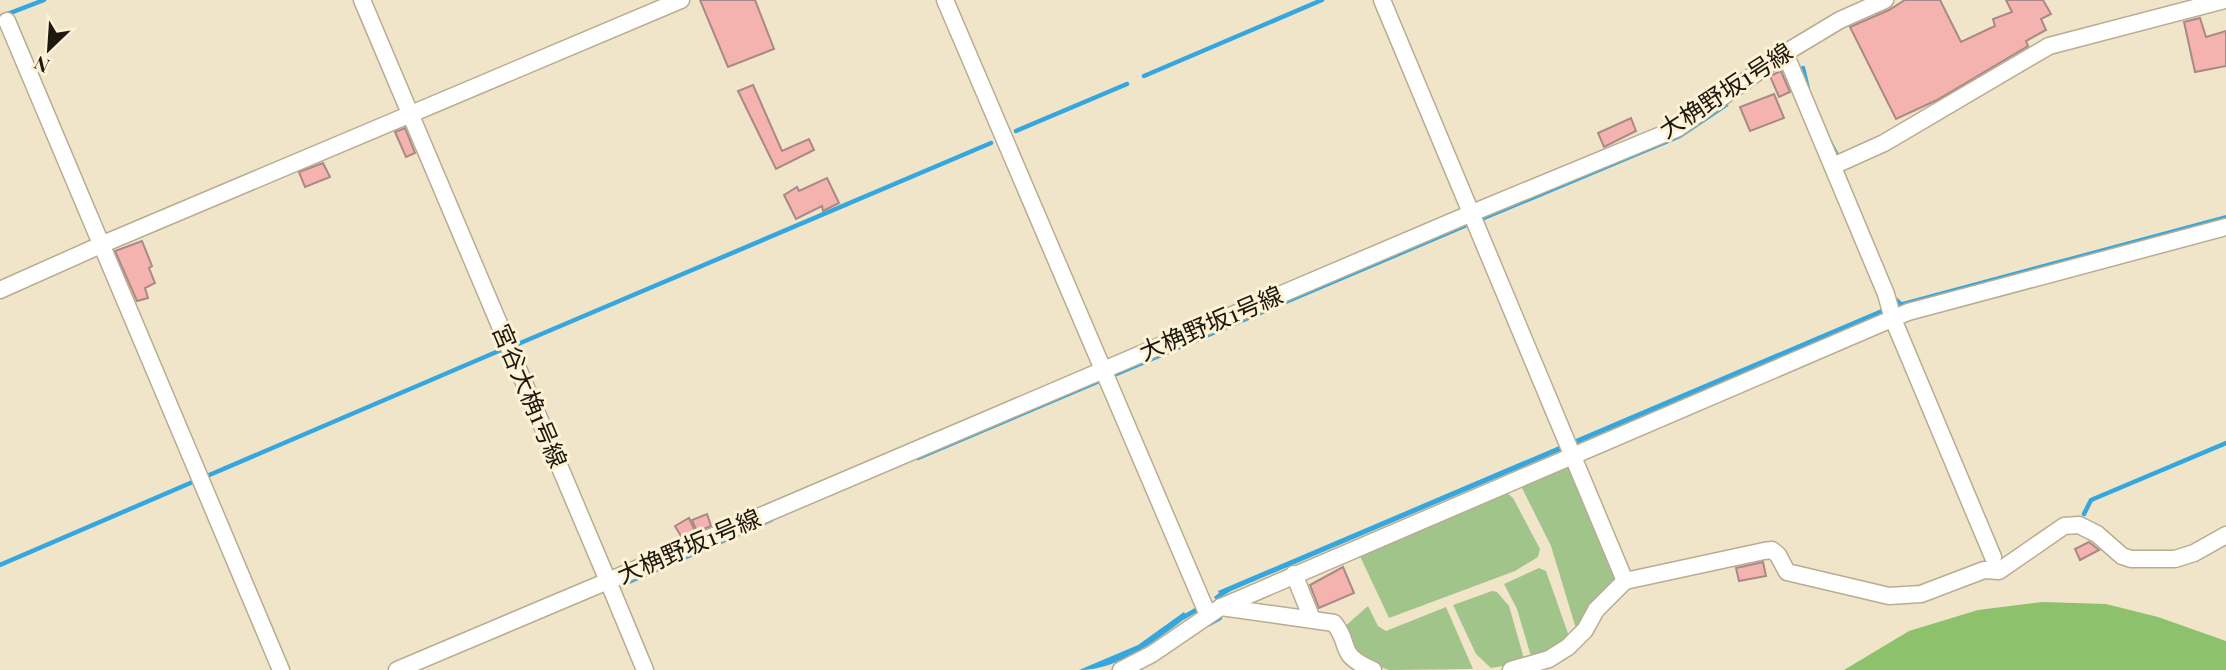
<svg xmlns="http://www.w3.org/2000/svg" width="2226" height="670" font-family="'Playfair Display','Noto Sans JP',serif">
<style>
.green{fill:#a1c48b}
.forest{fill:#8ec16c}
.water{fill:#36a7de}
.lines{fill:none;stroke-linecap:round;stroke-linejoin:round}
.stream{stroke:#36a7de;stroke-width:4.5}
.building{fill:#f4b3af;stroke:#a98987;stroke-width:2}
.minor-casing{stroke:#b8ad92;stroke-width:19}
.minor{stroke:#fff;stroke-width:16}
.labels{text-anchor:middle;stroke-width:6;stroke-linejoin:round;paint-order:stroke}
.street-label{font-size:24px;fill:#1d190f;stroke:#fef2d6}
</style>
<rect width="100%" height="100%" fill="#f1e5c9"/>
<g class="green">
<path d="M1572 464 1619 579 1577 632 1551 546 1521 486Z"/>
<path d="M1506 492 1513 498 1540 549 1538 557 1515 571 1389 618 1358 552Z"/>
<path d="M1539 568 1546 571 1570 639 1532 660 1517 609 1504 584Z"/>
<path d="M1492 591 1497 592 1509 606 1525 662 1491 668 1476 654 1453 605Z"/>
<path d="M1368 606 1378 626 1386 631 1446 607 1473 669 1389 670 1359 659 1343 628Z"/>
</g>
<path class="forest" d="M2042 602 2106 604 2158 617 2226 641V670H1844L1909 631 1978 610Z"/>
<g class="water">
<path d="M1842 165 1896 297 1902 302 2226 215V218L1904 305 1231 591 1216 600 1214 597 1219 593 1218 591 1886 307 1839 167Z"/>
<path d="M1184 612 1187 617C1156 640 1120 670 1079 670L1138 645Z"/>
</g>
<g class="lines">
<g class="stream">
<path d="M0 17 44 0"/>
<path d="M1803 68 1808 89"/>
<path d="M1144 76 1322 0"/>
<path d="M1016 131 1127 84"/>
<path d="M1830 142 1838 157"/>
<path d="M1479 220 1680 136 1726 105"/>
<path d="M518 344 991 143"/>
<path d="M1114 375 1469 224"/>
<path d="M918 458 1097 382"/>
<path d="M207 476 501 350"/>
<path d="M2084 514 2091 500 2226 443"/>
<path d="M0 565 195 481"/>
<path d="M617 587 771 520"/>
<path d="M1184 617 1201 607"/>
<path d="M1209 624 1220 618"/>
</g>
</g>
<g class="building">
<path d="M700 0H755L774 49 728 67Z"/>
<path d="M1905 0H1940L1961 42 1995 26 1993 19 2012 12 2006 0H2043L2051 14 2041 19 2046 30 2026 41 2028 46 1937 100 1896 119 1850 27 1889 10Z"/>
<path d="M2200 18 2206 37 2226 31V66L2195 72 2184 22Z"/>
<path d="M1781 71 1790 92 1779 97 1770 76Z"/>
<path d="M753 85 782 151 809 139 814 150 776 169 738 91Z"/>
<path d="M1774 94 1784 118 1750 131 1740 107Z"/>
<path d="M1631 118 1636 131 1604 147 1598 133Z"/>
<path d="M405 128 415 153 406 157 395 132Z"/>
<path d="M323 163 330 177 305 187 299 172Z"/>
<path d="M827 178 839 203 823 211 822 206 796 219 784 195 797 187 799 191Z"/>
<path d="M142 241 152 266 149 268 155 283 145 288 148 298 137 301 115 251Z"/>
<path d="M707 514 711 526 697 532 692 520Z"/>
<path d="M689 518 695 531 682 538 675 526Z"/>
<path d="M2089 542 2099 550 2080 560 2075 549Z"/>
<path d="M1763 562 1766 576 1739 581 1736 568Z"/>
<path d="M1343 567 1354 593 1319 608 1310 585Z"/>
</g>
<g class="lines">
<g class="minor-casing">
<g id="minor">
<path d="M362 0 608 581 397 670"/>
<path d="M945 0 1208 615"/>
<path d="M1382 0 1625 581"/>
<path d="M7 21 281 670"/>
<path d="M1785 53 1886 294 1893 319 1993 557"/>
<path d="M1833 166 1884 143 2049 46 2225 0"/>
<path d="M0 290 103 244 681 0"/>
<path d="M1294 574 1312 619"/>
<path d="M1221 607 1334 623C1353 647 1335 653 1373 670"/>
<path d="M645 670 608 581 1472 213 1678 128 1785 53 1840 20 1885 0"/>
<path d="M1121 670 1152 654 1221 607 1908 312 2226 227"/>
<path d="M1511 670 1549 659 1568 647 1585 630 1596 610 1625 581 1764 551 1772 550 1778 555 1787 572 1889 596 1921 594 1984 570 1999 571 2064 526 2079 525 2097 534 2122 556 2131 559H2175L2194 553 2226 535"/>
</g>
</g>
<use href="#minor" class="minor"/>
</g>
<g class="labels">
<g class="street-label">
<text transform="translate(1726 91) rotate(-33)" y="8">大桷野坂1号線</text>
<text transform="translate(1211 324) rotate(-23)" y="8">大桷野坂1号線</text>
<text transform="translate(529 396) rotate(67)" y="8">宮谷大桷1号線</text>
<text transform="translate(689 547) rotate(-23)" y="8">大桷野坂1号線</text>
</g>
</g>
<g transform="translate(49 49) rotate(205)" stroke="#fef2d6" stroke-width="5" paint-order="stroke">
<path d="M0-5L12 26L0 18L-12 26Z" fill="#1d190f"/>
<text y="-10" font-size="19" font-weight="bold" text-anchor="middle" fill="#1d190f">N</text>
</g>
</svg>
